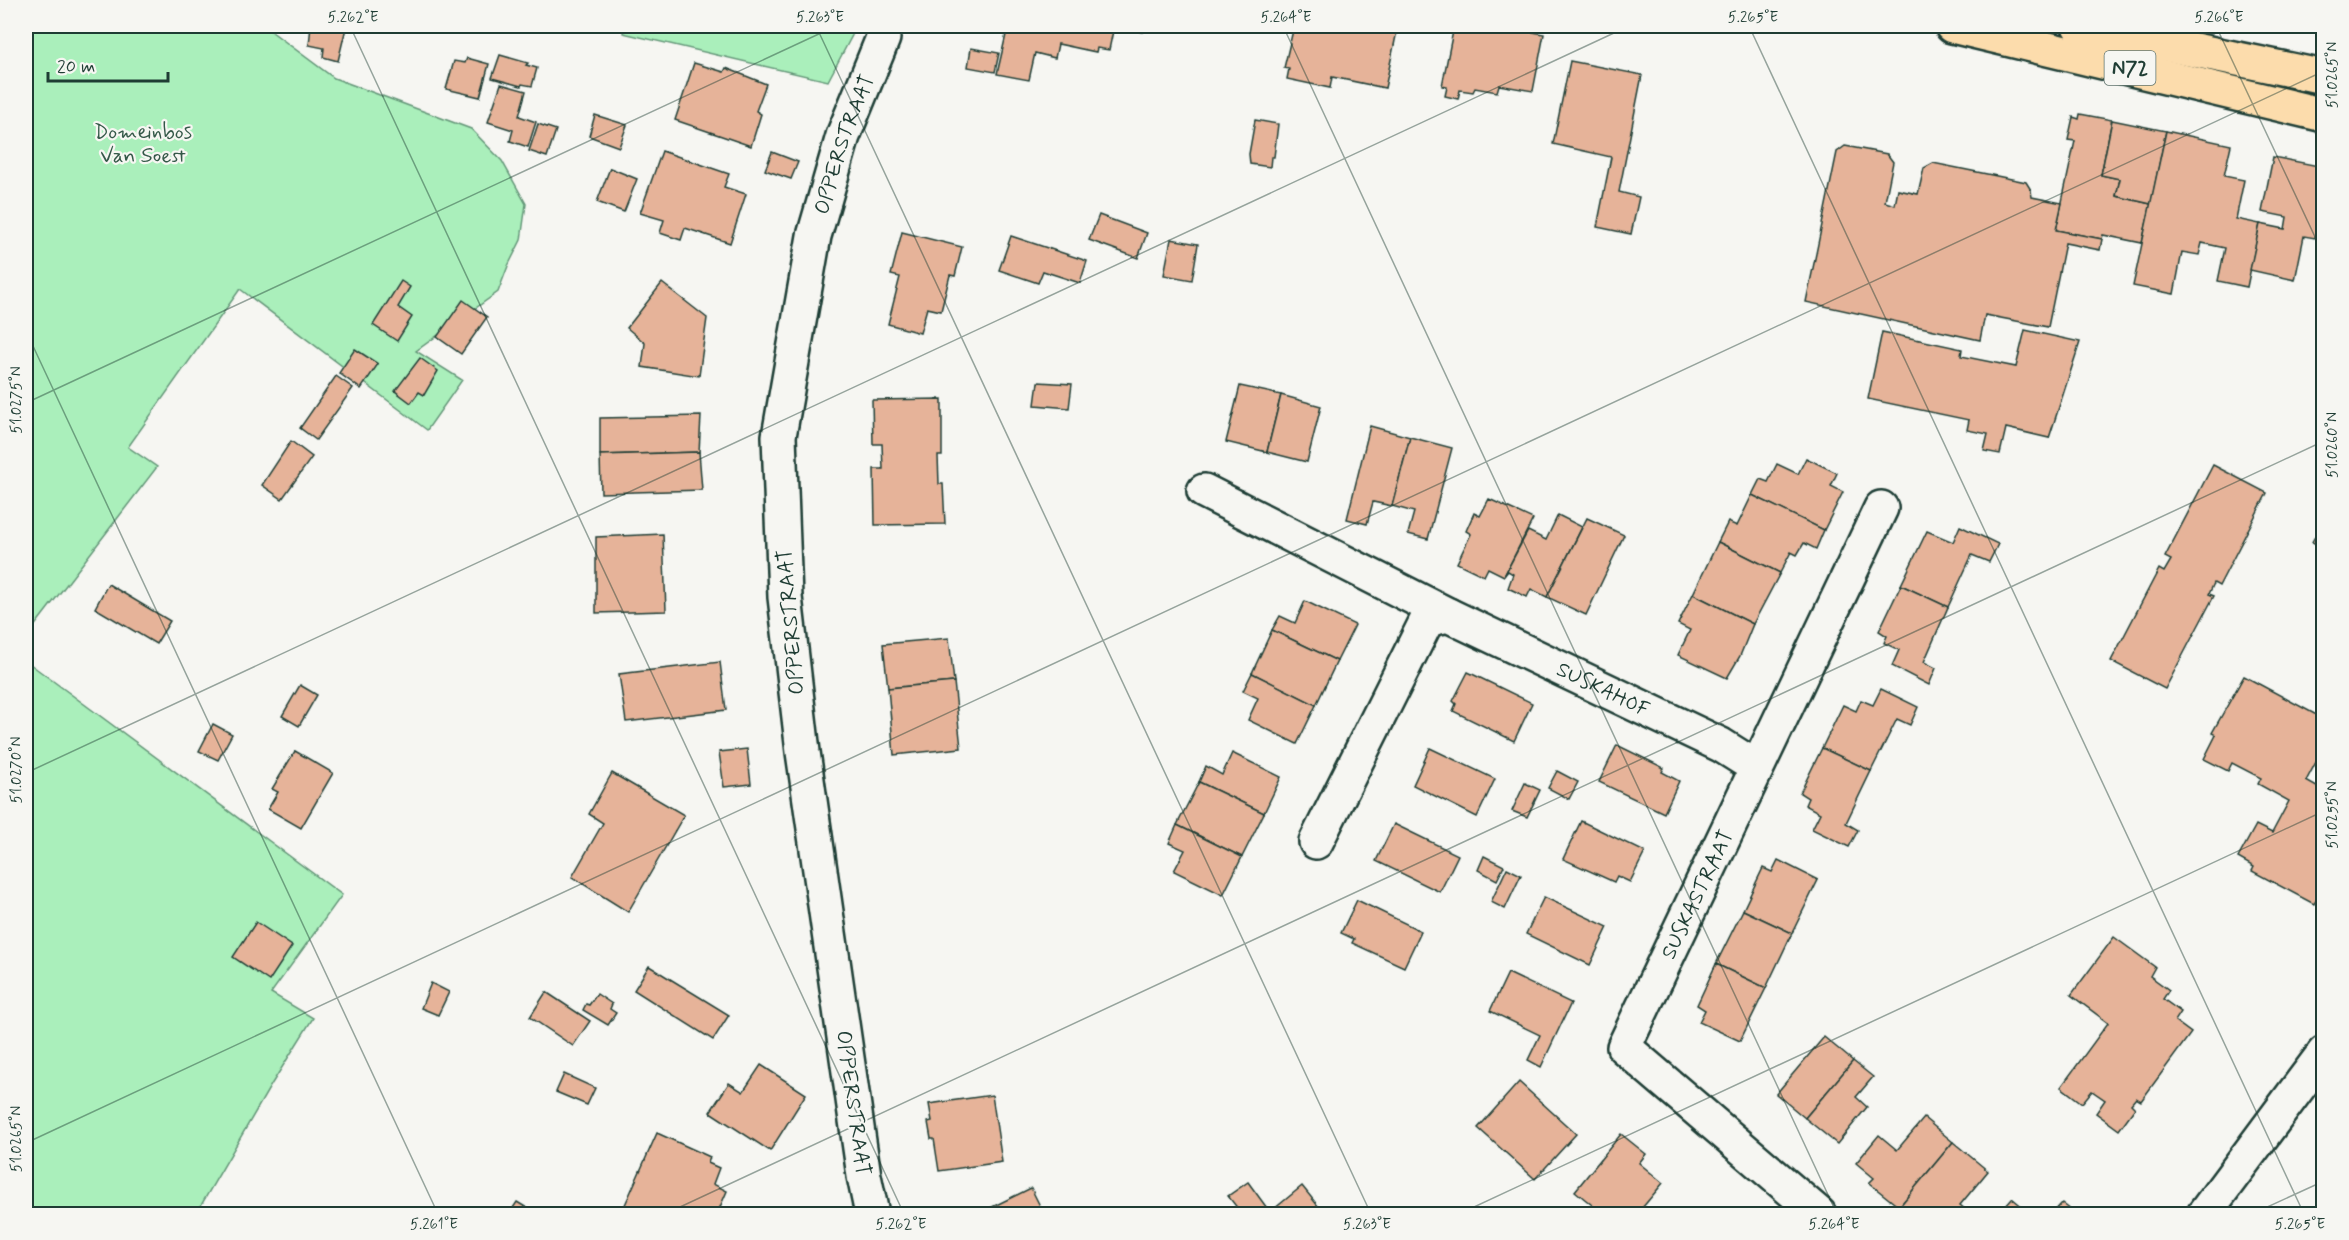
<svg xmlns="http://www.w3.org/2000/svg" width="2349" height="1240" font-family="Mynerve,sans-serif">
<style>
.green{fill:#aaefbb;stroke:#649678;stroke-width:1.5}
.building{fill:#e6b399;stroke:#1f3d34;stroke-width:1.5}
.lines{fill:none;stroke-linecap:round;stroke-linejoin:round}
.minor-casing{stroke:#1f3d34;stroke-width:38}
.major-casing{stroke:#1f3d34;stroke-width:38}
.minor{stroke:#f6f6f2;stroke-width:33}
.major{stroke:#fcdcac;stroke-width:33}
.ticks{fill:none;stroke:#1f3d34;stroke-width:1.5;stroke-opacity:0.45}
.labels{text-anchor:middle;stroke-width:4.5;stroke-linejoin:round;paint-order:stroke}
.shield{fill:#f6f6f2;stroke:#60746d;stroke-width:1.5}
.shield-label{font-size:20px;font-weight:bold;fill:#1f3d34}
.park-label{font-size:21px;fill:#345848;stroke:#f6f6f2}
.street-label{font-size:21px;fill:#1f3d34;stroke:#f6f6f2}
.neatline{fill:none;stroke:#1f3d34;stroke-width:2}
.ticks-label{font-size:15px;text-anchor:middle;fill:#1f3d34}
</style>
<rect width="100%" height="100%" fill="#f6f6f2"/>
<filter id="ink" filterUnits="userSpaceOnUse"><feTurbulence type="fractalNoise" baseFrequency=".0167" numOctaves="2"/><feDisplacementMap in="SourceGraphic" scale="12" xChannelSelector="R" yChannelSelector="G"/><feConvolveMatrix kernelMatrix="1 2 1 2 8 2 1 2 1" color-interpolation-filters="sRGB"/></filter>
<g filter="url(#ink)">
<g class="green">
<path d="M26 26H264L334 78 471 129 502 161 526 204 521 240 508 266 498 292 416 351 462 380 427 430 240 289 128 447 157 467 26 637Z"/>
<path d="M624 26H857L828 81 623 33Z"/>
<path d="M26 661 342 895 271 993 313 1018 271 1085 196 1214H26Z"/>
</g>
<g class="building">
<path d="M311 26 346 28 338 61 323 57 324 48 309 45Z"/>
<path d="M1008 26H1144L1143 32 1114 26 1109 50 1097 48 1096 52 1058 44 1055 58 1035 53 1029 80 997 74Z"/>
<path d="M1294 26H1368L1397 31 1385 88 1332 77 1330 88 1287 79 1289 69 1284 68Z"/>
<path d="M1454 26H1476L1487 28 1488 26H1499L1544 34 1533 91 1499 85 1497 92 1475 88 1473 92 1460 90 1458 99 1445 96 1447 87 1442 86Z"/>
<path d="M971 48 999 53 995 72 968 67Z"/>
<path d="M500 55 528 63 526 65 537 68 532 86 522 84 521 86 492 78Z"/>
<path d="M467 58 489 64 480 97 446 89 454 61 465 63Z"/>
<path d="M1570 61 1642 75 1619 192 1639 197 1631 234 1597 227 1611 157 1553 144Z"/>
<path d="M694 63 724 72 726 68 766 84 756 111 761 114 751 146 675 120Z"/>
<path d="M501 84 526 91 519 116 536 122 528 147 510 141 513 130 488 122Z"/>
<path d="M2080 114 2112 120 2101 175 2120 179 2116 196 2151 204 2142 243 2103 235 2102 239 2056 230 2075 141 2068 140 2073 117 2079 119Z"/>
<path d="M595 115 627 125 619 147 589 136Z"/>
<path d="M1255 120 1278 124 1274 157H1271L1270 167 1250 164 1249 154Z"/>
<path d="M2112 120 2166 131 2151 204 2116 196 2120 179 2101 175Z"/>
<path d="M538 124 556 130 547 157 529 151Z"/>
<path d="M2166 131 2231 145 2224 176 2244 180 2236 219 2260 224 2247 287 2218 281 2225 248 2202 243 2199 255 2182 252 2174 294 2133 286Z"/>
<path d="M1845 146 1887 154 1893 162 1885 202 1895 205 1898 190 1918 194 1924 168 1933 163 2026 182 2031 190 2032 197 2062 203 2056 230 2102 239 2100 250 2065 243 2048 327 1985 315 1980 340 1806 302 1837 152Z"/>
<path d="M662 151 729 174 724 187 746 194 730 243 685 228 681 240 660 233 664 220 640 213Z"/>
<path d="M772 152 798 162 791 179 765 170Z"/>
<path d="M2273 157 2324 167V198L2315 238 2304 236 2295 280 2250 270 2260 224 2285 229 2287 217 2262 212Z"/>
<path d="M610 168 637 179 624 212 597 202Z"/>
<path d="M1099 215 1147 233 1138 258 1089 240Z"/>
<path d="M902 232 962 247 955 276 950 275 941 311 927 308 920 333 888 324 900 277 891 275Z"/>
<path d="M1011 236 1087 261 1080 283 1043 271 1038 283 999 270Z"/>
<path d="M1171 239 1198 244 1192 280 1164 275Z"/>
<path d="M401 281 410 287 398 307 412 317 397 341 373 325Z"/>
<path d="M662 283 707 318 699 376 642 367 645 343 627 328Z"/>
<path d="M463 300 487 317 461 354 437 337Z"/>
<path d="M2025 330 2080 342 2049 438 2006 428 2000 454 1984 451 1988 434 1967 430 1969 420 1868 399 1882 332 1962 349 1961 356 2016 367Z"/>
<path d="M355 349 378 364 361 389 339 373Z"/>
<path d="M420 358 438 371 424 395 419 392 411 403 395 391Z"/>
<path d="M336 376 353 388 316 440 300 428Z"/>
<path d="M1038 382 1072 384 1069 408 1035 405Z"/>
<path d="M1240 386 1281 395 1267 452 1226 442Z"/>
<path d="M1281 395 1321 406 1307 462 1267 452Z"/>
<path d="M942 399V456H938L939 484H943L945 524 875 525 874 469H883L882 444H873L872 400Z"/>
<path d="M701 416 699 452 600 455V418Z"/>
<path d="M1370 426 1410 437 1392 506 1373 502 1367 524 1347 519Z"/>
<path d="M1410 437 1452 448 1428 539 1408 534 1414 512 1392 506Z"/>
<path d="M291 441 312 457 282 499 262 485Z"/>
<path d="M699 452 702 490 601 493 600 455Z"/>
<path d="M1806 458 1837 473 1831 486 1843 492 1824 530 1752 495 1760 479 1768 482 1777 464 1798 474Z"/>
<path d="M2213 465 2267 493 2219 586 2214 583 2209 594 2214 596 2165 689 2111 661 2159 569 2164 572 2171 560 2165 557Z"/>
<path d="M1752 495 1824 530 1816 549 1804 543 1797 555 1791 552 1780 573 1718 542 1728 522 1737 526Z"/>
<path d="M1489 499 1533 519 1504 576 1488 568 1484 576 1457 563 1471 534 1466 531 1474 513 1480 516Z"/>
<path d="M1558 515 1582 527 1547 597 1531 589 1527 597 1508 588 1513 574 1508 571 1504 576 1528 531 1546 540Z"/>
<path d="M1587 518 1624 535 1586 615 1547 597Z"/>
<path d="M2324 520V548L2312 542Z"/>
<path d="M1960 526 1998 544 1989 562 1972 555 1948 607 1901 585 1927 531 1953 542Z"/>
<path d="M663 534 666 611 596 613V537Z"/>
<path d="M1718 542 1780 573 1753 624 1693 594Z"/>
<path d="M108 584 170 621 156 644 95 608Z"/>
<path d="M1901 585 1948 607 1924 662 1936 668 1929 685 1892 666 1899 650 1884 643 1887 636 1879 631Z"/>
<path d="M1693 594 1753 624 1740 656 1727 678 1678 655 1690 630 1678 624Z"/>
<path d="M1305 601 1355 625 1337 661 1272 630 1280 616 1295 623Z"/>
<path d="M1272 630 1337 661 1316 705 1252 673Z"/>
<path d="M949 638 954 682 888 688 883 644Z"/>
<path d="M720 662 726 710 626 722 619 674Z"/>
<path d="M1468 672 1532 703 1514 741 1453 711 1456 704 1453 701Z"/>
<path d="M1252 673 1316 705 1297 744 1248 720 1258 698 1243 691Z"/>
<path d="M2244 676 2324 719V747L2306 781 2324 791V887L2314 904 2252 871 2254 867 2238 858 2256 825 2272 833 2289 801 2258 784 2261 778 2232 763 2228 771 2204 759 2216 735 2212 733Z"/>
<path d="M954 682 961 748 894 755 888 688Z"/>
<path d="M300 685 317 695 299 726 282 716Z"/>
<path d="M1881 689 1918 707 1910 725 1897 719 1871 771 1822 748 1843 705 1856 711 1861 700 1873 705Z"/>
<path d="M213 724 232 734 218 760 199 751Z"/>
<path d="M1617 745 1664 768 1662 772 1679 781 1664 813 1599 782Z"/>
<path d="M1430 748 1495 779 1477 817 1413 785Z"/>
<path d="M1822 748 1871 771 1846 823 1858 830 1849 847 1812 829 1820 813 1805 805 1808 798 1800 793Z"/>
<path d="M747 749 751 784 724 787 719 752Z"/>
<path d="M295 751 333 773 301 828 268 809 278 792 272 789Z"/>
<path d="M1232 753 1281 777 1264 813 1199 782 1206 766 1222 775Z"/>
<path d="M1557 771 1578 782 1569 799 1548 788Z"/>
<path d="M612 773 684 815 628 912 572 877 603 823 589 814Z"/>
<path d="M1199 782 1264 813 1242 857 1177 825Z"/>
<path d="M1525 783 1540 790 1527 817 1512 811Z"/>
<path d="M1581 821 1645 852 1630 882 1617 876 1614 882 1563 859Z"/>
<path d="M1394 824 1458 855 1440 892 1376 861Z"/>
<path d="M1177 825 1242 857 1223 895 1174 871 1185 850 1169 843Z"/>
<path d="M1484 856 1504 866 1497 880 1478 870Z"/>
<path d="M1778 860 1818 880 1792 933 1743 910 1763 868 1772 872Z"/>
<path d="M1507 868 1521 875 1505 909 1491 902Z"/>
<path d="M1544 897 1608 927 1590 965 1526 934Z"/>
<path d="M1357 900 1421 931 1404 967 1352 943 1354 939 1341 933Z"/>
<path d="M1743 910 1792 933 1766 988 1716 964Z"/>
<path d="M256 922 292 946 269 981 233 957Z"/>
<path d="M2114 937 2155 967 2150 976 2169 990 2163 999 2181 1012 2175 1021 2191 1033 2141 1101 2136 1098 2131 1104 2135 1108 2119 1130 2096 1113 2105 1100 2092 1091 2082 1103 2061 1087 2108 1023 2071 995Z"/>
<path d="M1716 964 1766 988 1740 1041 1699 1022 1705 1010 1697 1005Z"/>
<path d="M649 966 729 1015 713 1040 634 990Z"/>
<path d="M1508 973 1571 1003 1541 1067 1528 1060 1540 1035 1490 1011Z"/>
<path d="M431 983 449 992 438 1015 421 1008Z"/>
<path d="M546 992 590 1021 573 1046 530 1017Z"/>
<path d="M597 994 612 1004 610 1009 616 1013 608 1025 583 1010 586 1004 589 1005Z"/>
<path d="M1824 1037 1853 1061 1805 1118 1776 1094Z"/>
<path d="M1853 1061 1873 1077 1856 1097 1867 1107 1837 1144 1805 1118Z"/>
<path d="M761 1065 806 1094 770 1151 710 1112 729 1083 743 1092Z"/>
<path d="M564 1074 595 1088 587 1105 556 1092Z"/>
<path d="M1519 1082 1576 1134 1535 1179 1478 1128Z"/>
<path d="M992 1095 1002 1162 939 1171 934 1139H931L928 1122 932 1121 929 1104Z"/>
<path d="M1924 1118 1953 1142 1899 1207 1869 1183 1874 1178 1856 1163 1879 1135 1897 1150Z"/>
<path d="M657 1133 710 1157 708 1163 719 1168 713 1184 727 1191 717 1214H641L624 1207Z"/>
<path d="M1621 1134 1646 1154 1639 1163 1663 1183 1637 1214H1603L1575 1191Z"/>
<path d="M1953 1142 1988 1171 1960 1205 1971 1214H1907L1899 1207Z"/>
<path d="M1248 1182 1267 1208 1258 1214H1242L1228 1196Z"/>
<path d="M1302 1186 1319 1207 1309 1214H1268Z"/>
<path d="M1031 1188 1044 1214H978Z"/>
<path d="M2012 1198 2031 1214H1998Z"/>
<path d="M517 1202 537 1214H509Z"/>
<path d="M2062 1203 2076 1214H2052Z"/>
</g>
<g class="lines">
<g class="minor-casing">
<g id="minor">
<path d="M1204 491 1448 615"/>
<path id="s1" d="M1316 842 1427 620 1448 615 1721 745 1756 767"/>
<path id="s2" d="M872 1214 864 1176 803 752 785 597 779 436 814 236 843 136 883 38"/>
<path id="s3" d="M1819 1214 1624 1047 1881 508"/>
<path d="M2204 1214 2324 1053"/>
</g>
</g>
<g class="major-casing">
<g id="major">
<path d="M1952 26 2324 115"/>
<path d="M2079 26 2324 77"/>
</g>
</g>
<use href="#minor" class="minor"/>
<use href="#major" class="major"/>
</g>
</g>
<path class="ticks" d="M350 26 904 1214M816 26 1371 1214M1283 26 1837 1214M1749 26 2304 1214M2216 26 2324 256M26 33 42 26M26 331 438 1214M26 403 836 26M26 773 1629 26M26 1143 2324 71M665 1214 2324 441M1459 1214 2324 811M2252 1214 2324 1181"/>
<g class="labels">
<rect class="shield" x="2104.5" y="51" width="51" height="34" rx="4.5"/>
<g class="shield-label">
<text x="2130" y="75">N72</text>
</g>
<g class="park-label">
<text x="143" y="138">Domeinbos<tspan x="143" dy="24">Van Soest</tspan></text>
</g>
<g class="street-label">
<text dy="7" stroke="none"><textPath href="#s2" startOffset="1084">OPPERSTRAAT</textPath></text>
<text transform="translate(790 622) rotate(-95)" y="7">OPPERSTRAAT</text>
<text dy="7" stroke="none"><textPath href="#s1" startOffset="442">SUSKAHOF</textPath></text>
<text dy="7" stroke="none"><textPath href="#s3" startOffset="426">SUSKASTRAAT</textPath></text>
<text transform="translate(854 1103) rotate(82)" y="7">OPPERSTRAAT</text>
</g>
</g>
<rect width="2349" height="1240" fill="none" stroke="#f6f6f2" stroke-width="66"/>
<path d="M48 72v9h120v-9" fill="none" stroke="#1f3d34" stroke-width="3"/>
<text x="57" y="72" font-size="18" fill="#1f3d34" stroke="#f6f6f2" stroke-width="4.5" paint-order="stroke">20 m</text>
<rect x="33" y="33" width="2283" height="1174" class="neatline"/>
<g class="ticks-label">
<text x="353" y="22">5.262°E</text>
<text x="820" y="22">5.263°E</text>
<text x="1286" y="22">5.264°E</text>
<text x="1753" y="22">5.265°E</text>
<text x="2219" y="22">5.266°E</text>
<text transform="translate(2332 75) rotate(-90)" y="5">51.0265°N</text>
<text transform="translate(16 400) rotate(-90)" y="5">51.0275°N</text>
<text transform="translate(2332 445) rotate(-90)" y="5">51.0260°N</text>
<text transform="translate(16 770) rotate(-90)" y="5">51.0270°N</text>
<text transform="translate(2332 815) rotate(-90)" y="5">51.0255°N</text>
<text transform="translate(16 1139) rotate(-90)" y="5">51.0265°N</text>
<text x="434" y="1229">5.261°E</text>
<text x="901" y="1229">5.262°E</text>
<text x="1367" y="1229">5.263°E</text>
<text x="1834" y="1229">5.264°E</text>
<text x="2300" y="1229">5.265°E</text>
</g>
</svg>
